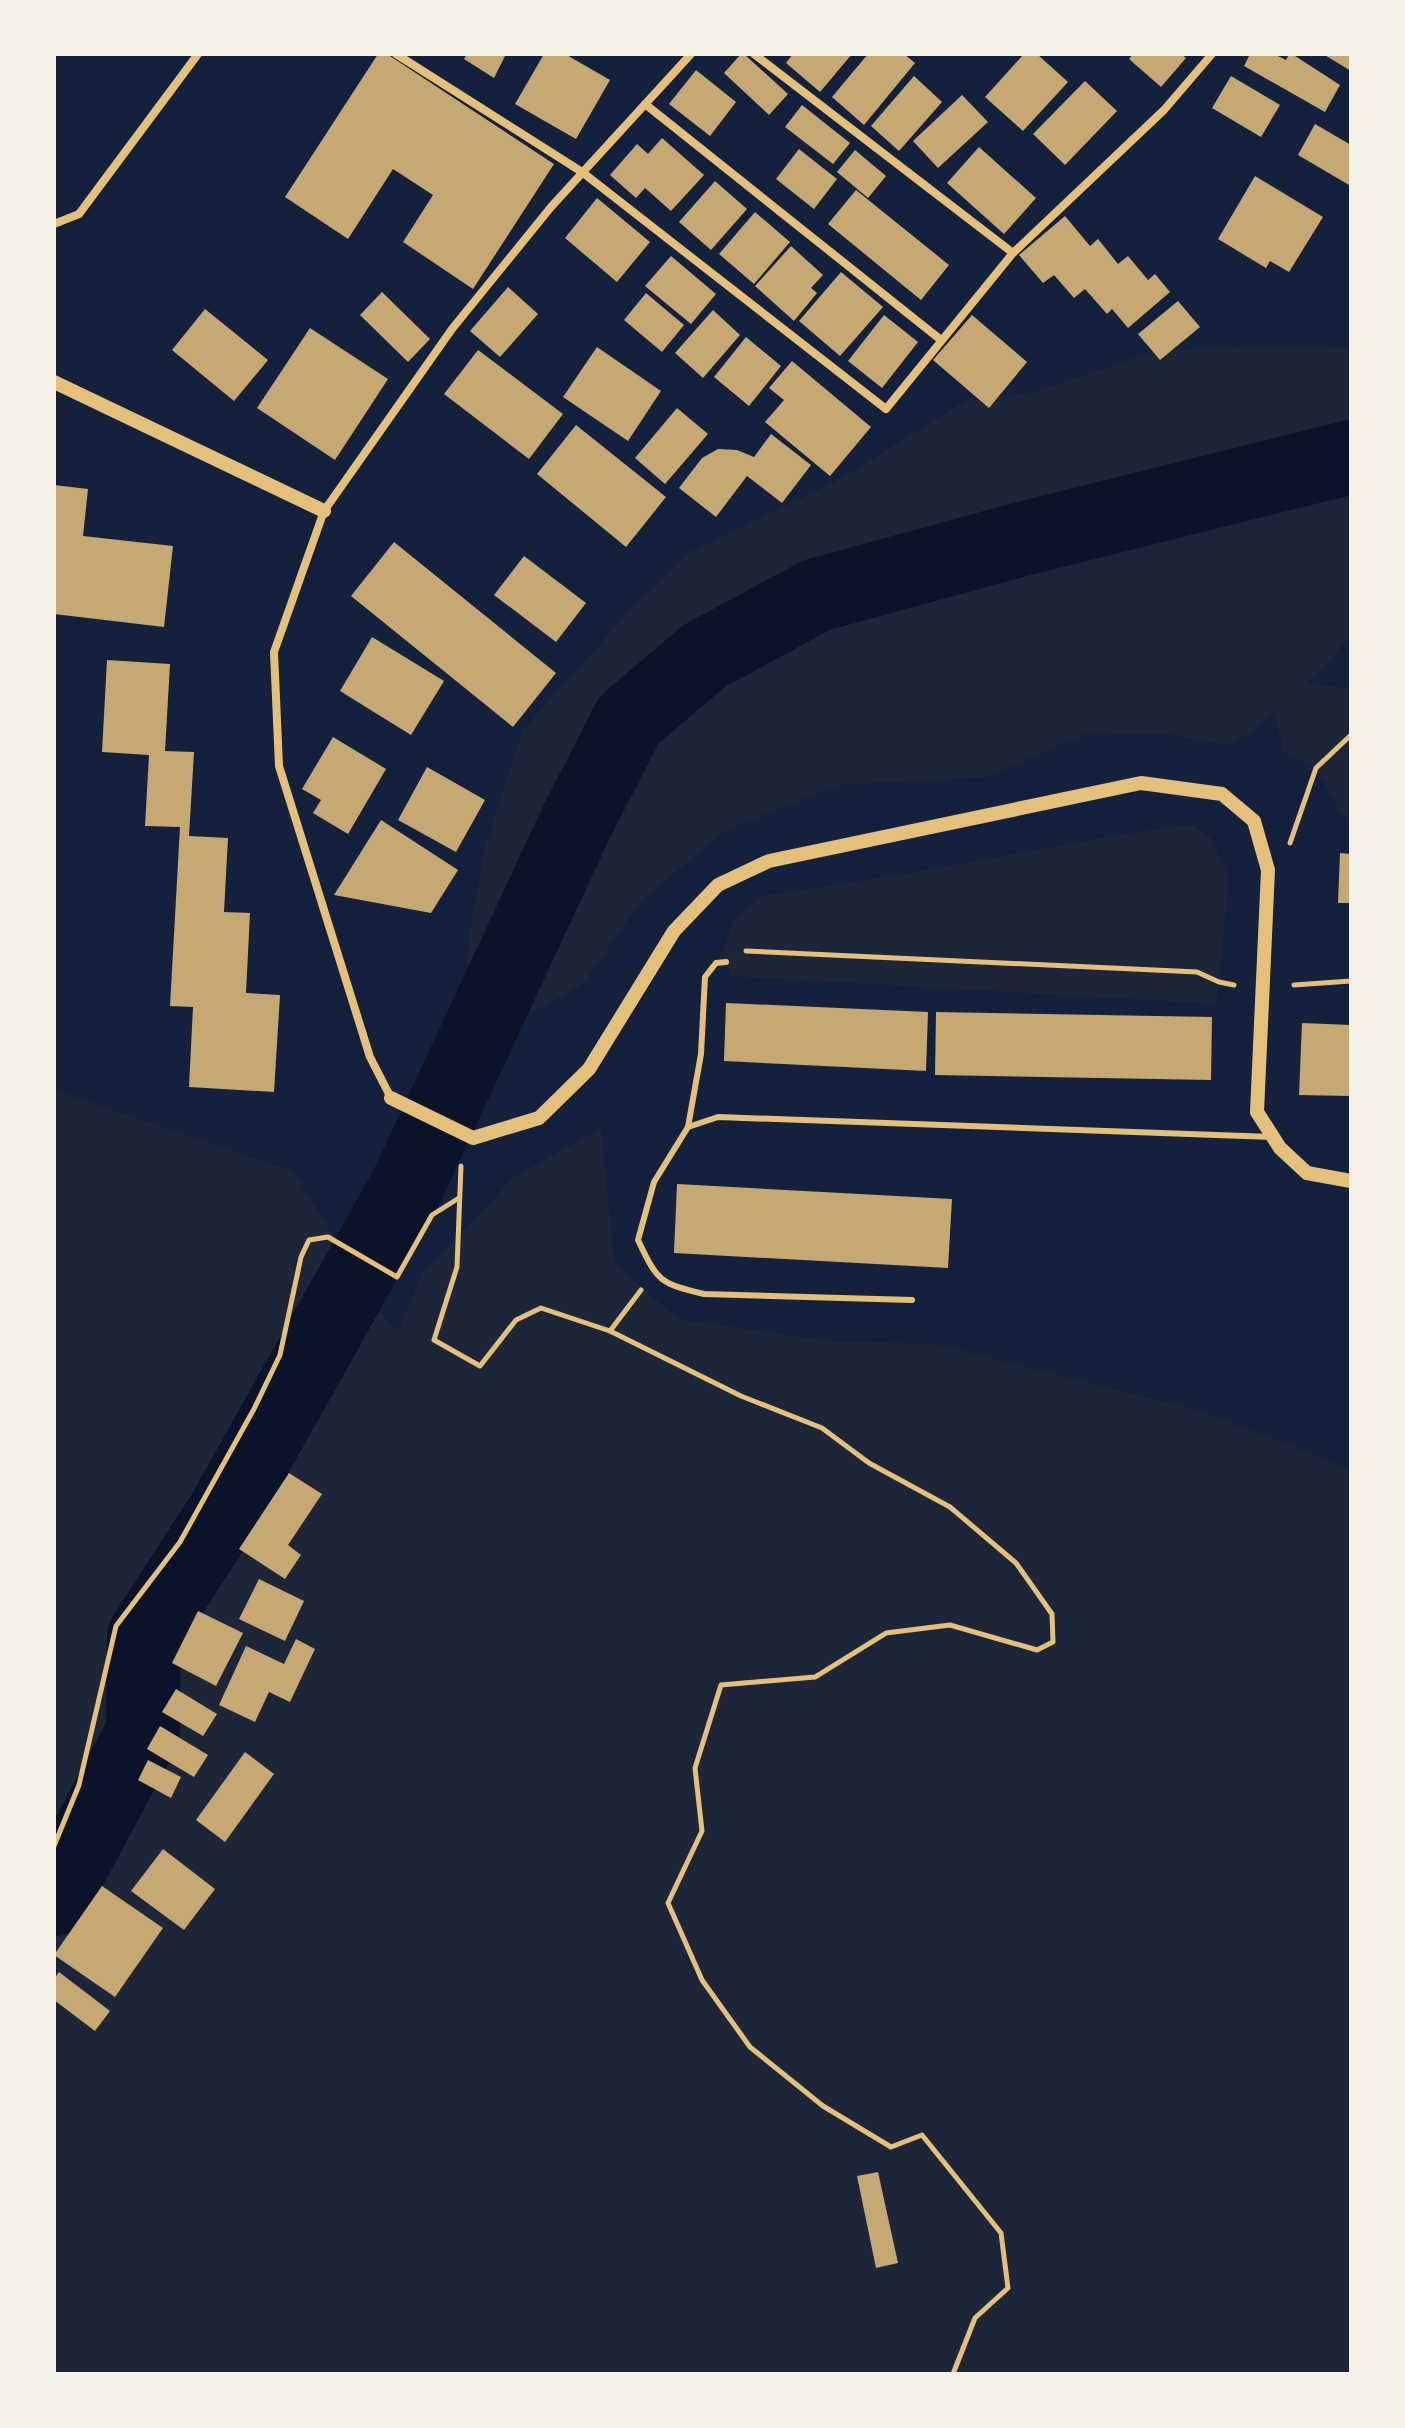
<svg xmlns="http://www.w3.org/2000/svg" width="1405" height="2428" font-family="'Public Sans',sans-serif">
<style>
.green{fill:#1d2539}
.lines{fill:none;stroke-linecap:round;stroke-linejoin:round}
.river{stroke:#0b132b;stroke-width:74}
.building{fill:#c6a872}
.path{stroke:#e5c07b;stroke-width:5}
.service{stroke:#e5c07b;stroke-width:6}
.minor{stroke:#e5c07b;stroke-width:8}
.tertiary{stroke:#e5c07b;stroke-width:14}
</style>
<rect width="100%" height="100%" fill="#14213d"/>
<g class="green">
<path d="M1267 347 1351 348V635L1323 668 1305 684 1351 688V825H1347L1316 768 1284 753 1274 712 1250 733 1225 745 1167 734 1087 733 987 777 838 785 725 831 640 902 584 983 513 1024 466 989 470 930 485 847 523 730 626 615 690 552 839 480 965 401 1034 392 1158 350Z"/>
<path d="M1192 825 1210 837 1229 876 1217 1004 731 976 723 951 733 921 763 896 904 874 1124 834Z"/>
<path d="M54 1090 294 1172 378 1310 398 1331 422 1274 515 1176 601 1129 614 1262 677 1319 829 1341 937 1344 1187 1407 1286 1443 1351 1471V2374H54Z"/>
</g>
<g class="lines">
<path class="river" d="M54 1899 143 1732 144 1636 223 1514 407 1186 576 823 629 720 704 656 817 595 1022 539 1351 457"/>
</g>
<g class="building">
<path d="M378 54H387L554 164 473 289 403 242 433 195 393 169 348 239 285 197Z"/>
<path d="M467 54H506L494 78 464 59Z"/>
<path d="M544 54H565L610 80 576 139 515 104Z"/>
<path d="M741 54H744L788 94 769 115 724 73Z"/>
<path d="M793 54H852L820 92 786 63Z"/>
<path d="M868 54H904L915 63 864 125 832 97Z"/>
<path d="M1024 54H1037L1068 82 1023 131 985 97Z"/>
<path d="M1133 54H1181L1186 58 1161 87 1129 59Z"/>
<path d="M1250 54H1274L1286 60 1289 54H1292L1340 85 1325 112 1244 66Z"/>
<path d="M1323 54H1351V71Z"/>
<path d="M696 70 736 102 710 136 669 104Z"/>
<path d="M914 76 942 102 899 151 871 126Z"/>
<path d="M1231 76 1280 105 1261 137 1212 108Z"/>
<path d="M1085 81 1117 111 1065 165 1033 134Z"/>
<path d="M962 95 988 122 938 168 913 141Z"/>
<path d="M802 105 850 143 833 164 785 127Z"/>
<path d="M1315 124 1351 145V181L1349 185 1298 155Z"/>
<path d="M662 138 704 175 671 211 645 188 636 198 610 175 637 144 648 154Z"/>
<path d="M979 147 1036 198 1004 234 947 183Z"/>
<path d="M799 149 837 179 814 209 776 179Z"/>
<path d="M855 150 886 176 868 198 837 172Z"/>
<path d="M1255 176 1323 217 1289 272 1270 261 1266 268 1218 239Z"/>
<path d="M715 181 747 209 711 250 679 222Z"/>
<path d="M856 190 949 265 921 300 828 224Z"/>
<path d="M597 198 650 242 617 282 565 238Z"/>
<path d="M755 212 790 242 754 284 719 254Z"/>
<path d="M1065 216 1090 246 1098 239 1118 264 1128 256 1148 280 1155 274 1170 292 1128 328 1112 309 1107 314 1085 289 1074 298 1054 275 1043 283 1019 255Z"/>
<path d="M791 246 823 275 811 288 817 293 794 321 755 286Z"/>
<path d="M671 256 716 294 691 324 645 286Z"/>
<path d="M841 272 883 307 840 356 799 321Z"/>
<path d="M508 287 538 314 500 357 470 331Z"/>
<path d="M382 292 430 339 408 362 360 315Z"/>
<path d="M646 293 684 325 662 352 624 320Z"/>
<path d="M1178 301 1200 327 1160 360 1138 334Z"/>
<path d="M205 309 268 360 234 401 172 350Z"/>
<path d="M713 310 740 335 703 378 675 353Z"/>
<path d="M884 315 918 342 882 388 848 361Z"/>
<path d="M972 315 1027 362 989 408 933 360Z"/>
<path d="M310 328 388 379 335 460 257 408Z"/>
<path d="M746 337 781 366 749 406 714 377Z"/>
<path d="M597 347 661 391 628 441 563 397Z"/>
<path d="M478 350 563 414 529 459 444 394Z"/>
<path d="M792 361 871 427 830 476 765 422 784 400 769 388Z"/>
<path d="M677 408 708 434 665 484 635 458Z"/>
<path d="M576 425 666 497 626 547 537 474Z"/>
<path d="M771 434 811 465 782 503 747 476 716 517 679 488 702 458 718 449 737 450 754 457Z"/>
<path d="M54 485 88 489 83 536 173 546 164 627 54 614Z"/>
<path d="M394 542 556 673 513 727 351 596Z"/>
<path d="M524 556 586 603 556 642 494 595Z"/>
<path d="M372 637 444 681 411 735 340 691Z"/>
<path d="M107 660 170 664 165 751 194 752 189 836 228 838 224 912 250 913 246 993 280 995 274 1092 189 1087 193 1007 170 1006 180 827 145 826 149 755 102 752Z"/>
<path d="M333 737 386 769 348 834 313 813 321 800 302 789Z"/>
<path d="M427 767 485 800 456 852 398 820Z"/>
<path d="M381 820 458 870 431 913 334 895Z"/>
<path d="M1340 853 1351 854V903H1338Z"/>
<path d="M726 1003 928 1012 926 1071 724 1061Z"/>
<path d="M936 1012 1212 1017 1211 1080 935 1075Z"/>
<path d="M1302 1023 1351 1025V1096L1299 1095Z"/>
<path d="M677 1184 952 1199 948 1268 674 1253Z"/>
<path d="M289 1473 322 1494 288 1545 301 1555 285 1579 239 1549Z"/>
<path d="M259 1579 304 1601 285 1641 239 1619Z"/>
<path d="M198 1611 243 1633 216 1686 172 1663Z"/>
<path d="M296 1639 315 1649 290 1702 269 1692 255 1722 219 1705 246 1646 284 1664Z"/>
<path d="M176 1689 217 1714 203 1736 162 1712Z"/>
<path d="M160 1726 208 1755 194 1777 147 1749Z"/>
<path d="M245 1752 274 1774 225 1842 196 1820Z"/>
<path d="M148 1760 181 1777 171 1798 138 1780Z"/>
<path d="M163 1849 215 1889 184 1930 131 1891Z"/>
<path d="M102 1886 163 1928 115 1997 54 1955Z"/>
<path d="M59 1972 110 2011 95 2031 54 2000V1979Z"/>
<path d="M878 2172 898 2263 876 2268 857 2176Z"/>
</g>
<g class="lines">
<g class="path">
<path d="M1290 843 1316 768 1351 735"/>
<path d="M746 951 1197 972 1219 982 1234 985"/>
<path d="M1294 985 1351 981"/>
<path d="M461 1166 457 1267 434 1340 480 1366 516 1320 541 1308 610 1331 741 1396 822 1428 869 1463 950 1507 1016 1563 1052 1614 1053 1642 1037 1650 950 1625 886 1633 815 1677 721 1685 695 1768 702 1831 668 1903 702 1980 750 2047 823 2106 891 2147 922 2135 1001 2233 1008 2288 975 2318 953 2374"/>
<path d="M610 1331 641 1290"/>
<path d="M54 1846 79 1785 116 1626 180 1542 254 1409 280 1355 301 1257 309 1240 328 1237 397 1277 432 1215 459 1198"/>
</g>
<g class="service">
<path d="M688 1127 701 1054 705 977 716 963 726 962"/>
<path d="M912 1300 704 1294C659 1283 658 1282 638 1240L654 1182 688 1127 718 1117 1272 1137"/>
</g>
<g class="minor">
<path d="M396 54 582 172 886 409 1013 253 1164 110 1212 54"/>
<path d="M754 54 1013 253"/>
<path d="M645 104 941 340"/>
<path d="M54 224 79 214 198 54"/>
<path d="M391 1098 370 1057 279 766 274 652 324 511 452 329 551 207 691 54"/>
</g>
<g class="tertiary">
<path d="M54 382 324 511"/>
<path d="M391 1098 473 1138 539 1118 589 1069 674 931 718 885 769 861 1141 783 1222 794 1254 821 1268 870 1257 1112 1280 1148 1307 1173 1351 1181"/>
</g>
</g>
<rect width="1405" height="2428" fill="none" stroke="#f6f1e7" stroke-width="112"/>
</svg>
